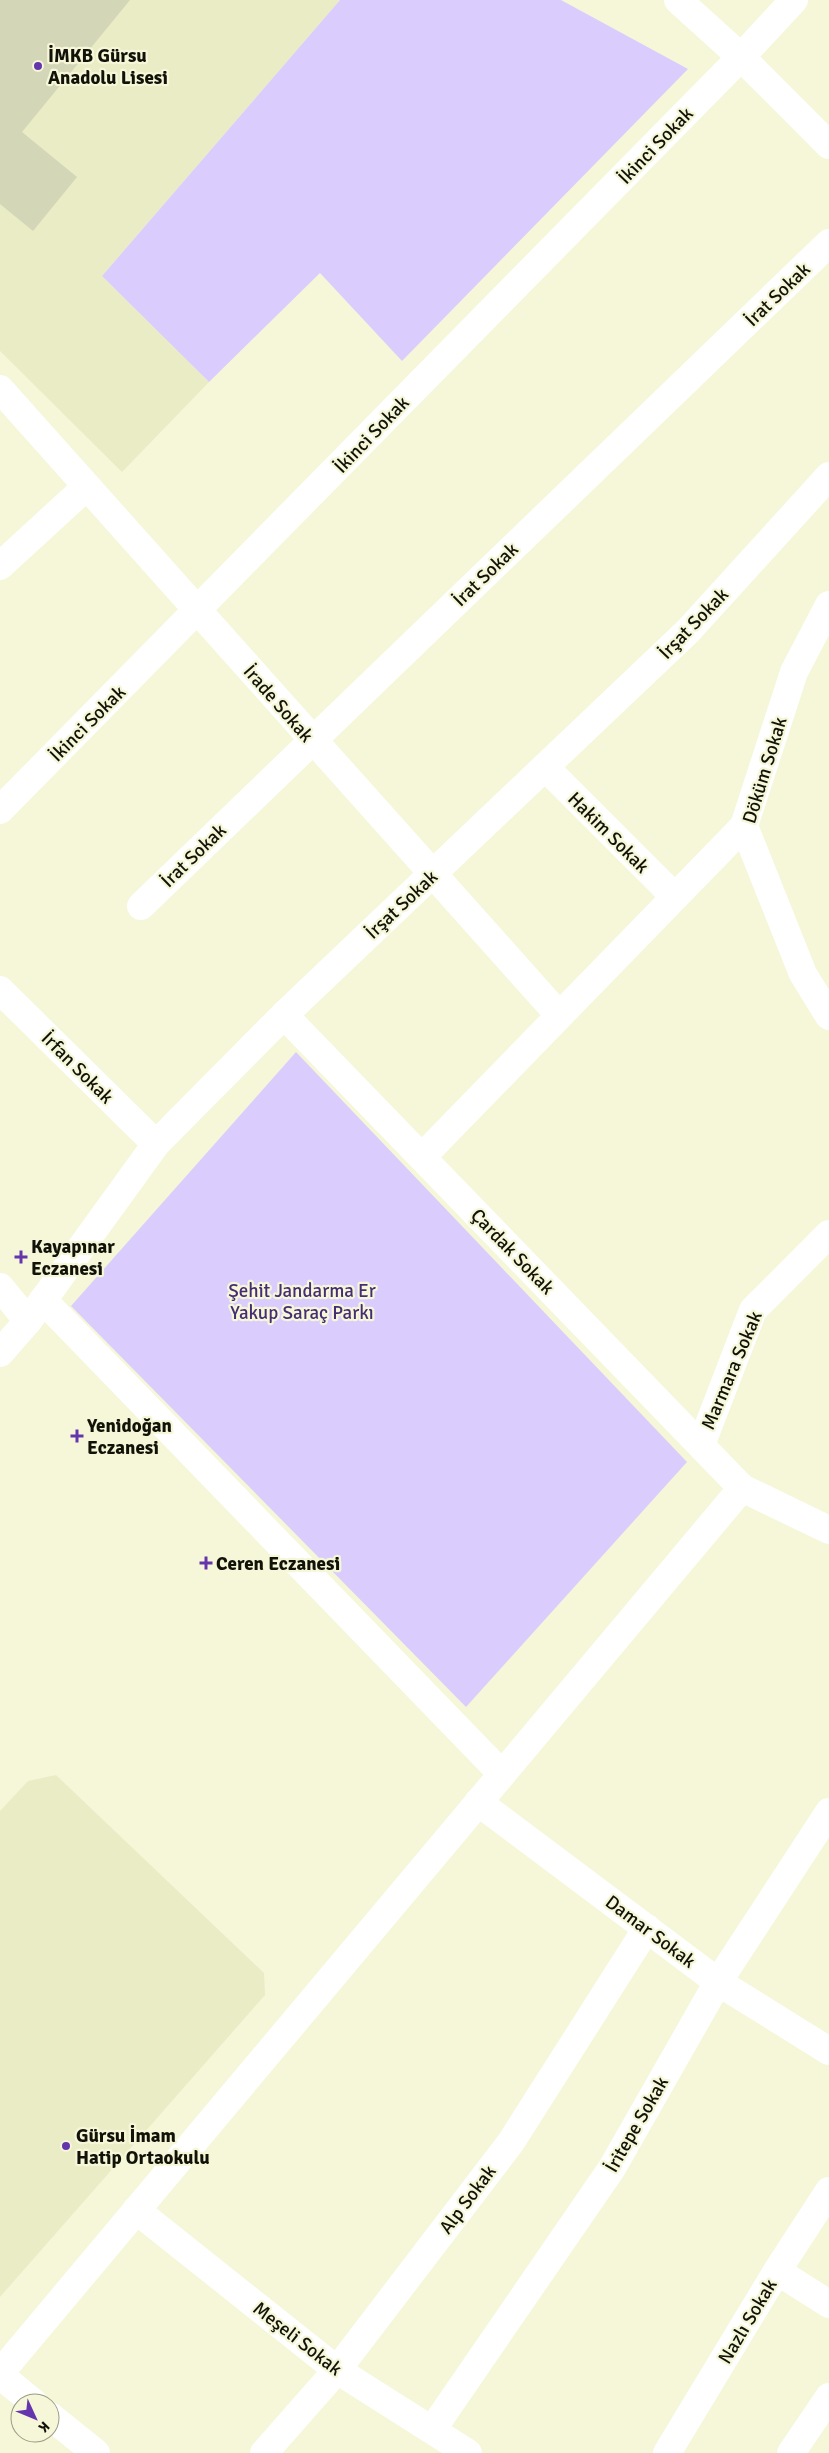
<svg xmlns="http://www.w3.org/2000/svg" width="829" height="2453" font-family="Signika,sans-serif">
<style>
.built{fill:#eaecc6}
.green{fill:#dacdfe}
.building{fill:#d4d6b8}
.lines{fill:none;stroke-linecap:round;stroke-linejoin:round}
.minor{stroke:#fff;stroke-width:28}
.secondary{stroke:#fff;stroke-width:28}
.poi-dot{fill:#6435ad;stroke:#f5f7d8;stroke-width:2}
.labels{text-anchor:middle;stroke-width:4.5;stroke-linejoin:round;paint-order:stroke}
.poi-label{font-size:19px;font-weight:bold;fill:#121208;stroke:#f5f7d8;text-anchor:start}
.street-label{font-size:19px;fill:#121208;stroke:#f5f7d8}
.park-label{font-size:19px;fill:#462c73;stroke:#f5f7d8}
</style>
<rect width="100%" height="100%" fill="#f5f7d8"/>
<g class="built">
<path d="M0 0H340L102 276 209 382 122 472 0 351Z"/>
<path d="M56 1775 264 1973 265 1995 0 2297V1811L28 1781Z"/>
</g>
<g class="green">
<path d="M340 0H561L688 69 402 361 320 273 209 382 102 276Z"/>
<path d="M296 1052 687 1462 466 1707 71 1306Z"/>
</g>
<path class="building" d="M0 0H130L22 132 77 177 33 231 0 204Z"/>
<g class="lines">
<g class="minor">
<path d="M0 389 559 1015"/>
<path d="M0 566 86 487"/>
<path d="M829 605 794 672 744 826 803 974 829 1016"/>
<path d="M545 767 674 896"/>
<path d="M0 810 741 57 794 0"/>
<path d="M141 906 829 243"/>
<path d="M0 990 156 1144"/>
<path d="M284 1015 742 1488 829 1530"/>
<path d="M422 1157 744 826"/>
<path d="M0 1287 28 1321"/>
<path d="M43 1300 502 1774"/>
<path d="M0 1353 28 1321 156 1144 284 1015 688 631 829 476"/>
<path d="M701 1445 753 1310 829 1234"/>
<path d="M478 1802 718 1982 829 2051"/>
<path d="M136 2210 337 2370 468 2453"/>
<path d="M777 2271 829 2304"/>
<path d="M0 2373 742 1488"/>
<path d="M432 2430 612 2168 718 1982 829 1812"/>
<path d="M264 2453 337 2370 511 2142 647 1928"/>
<path d="M667 2453 777 2271 829 2191"/>
<path d="M791 2453 829 2397"/>
</g>
<g class="secondary">
<path d="M678 0 741 57 829 145"/>
<path d="M0 2375 34 2403"/>
<path d="M50 2416 96 2453"/>
</g>
</g>
<g class="poi-dot">
<circle cx="38" cy="66" r="5"/>
<path d="M18.5 1249.5h5v5h5v5h-5v5h-5v-5h-5v-5h5z"/>
<path d="M74.5 1428.5h5v5h5v5h-5v5h-5v-5h-5v-5h5z"/>
<path d="M203.5 1555.5h5v5h5v5h-5v5h-5v-5h-5v-5h5z"/>
<circle cx="66" cy="2146" r="5"/>
</g>
<g class="labels">
<g class="poi-label">
<text x="48" y="62">İMKB Gürsu<tspan x="48" dy="22">Anadolu Lisesi</tspan></text>
<text x="31" y="1253">Kayapınar<tspan x="31" dy="22">Eczanesi</tspan></text>
<text x="87" y="1432">Yenidoğan<tspan x="87" dy="22">Eczanesi</tspan></text>
<text x="216" y="1570">Ceren Eczanesi</text>
<text x="76" y="2142">Gürsu İmam<tspan x="76" dy="22">Hatip Ortaokulu</tspan></text>
</g>
<g class="street-label">
<text transform="translate(655 145) rotate(-46)" y="7">İkinci Sokak</text>
<text transform="translate(777 294) rotate(-44)" y="7">İrat Sokak</text>
<text transform="translate(371 434) rotate(-46)" y="7">İkinci Sokak</text>
<text transform="translate(485 574) rotate(-44)" y="7">İrat Sokak</text>
<text transform="translate(693 623) rotate(-46)" y="7">İrşat Sokak</text>
<text transform="translate(279 703) rotate(49)" y="7">İrade Sokak</text>
<text transform="translate(87 723) rotate(-45)" y="7">İkinci Sokak</text>
<text transform="translate(764 770) rotate(-73)" y="7">Döküm Sokak</text>
<text transform="translate(609 832) rotate(45)" y="7">Hakim Sokak</text>
<text transform="translate(193 855) rotate(-44)" y="7">İrat Sokak</text>
<text transform="translate(401 904) rotate(-43)" y="7">İrşat Sokak</text>
<text transform="translate(78 1067) rotate(45)" y="7">İrfan Sokak</text>
<text transform="translate(513 1251) rotate(46)" y="7">Çardak Sokak</text>
<text transform="translate(731 1370) rotate(-67)" y="7">Marmara Sokak</text>
<text transform="translate(651 1931) rotate(37)" y="7">Damar Sokak</text>
<text transform="translate(636 2124) rotate(-60)" y="7">İritepe Sokak</text>
<text transform="translate(467 2199) rotate(-53)" y="7">Alp Sokak</text>
<text transform="translate(747 2321) rotate(-59)" y="7">Nazlı Sokak</text>
<text transform="translate(298 2338) rotate(38)" y="7">Meşeli Sokak</text>
</g>
<g class="park-label">
<text x="302" y="1297">Şehit Jandarma Er<tspan x="302" dy="22">Yakup Saraç Parkı</tspan></text>
</g>
</g>
<g transform="translate(35 2418) rotate(134)"><circle r="24" fill="#f5f7d8" stroke="#9a9b85"/>
<path d="M0-4L9 19L0 12L-9 19Z" fill="#6435ad"/>
<text y="-8" font-size="14" font-weight="bold" text-anchor="middle" fill="#121208">K</text>
</g>
</svg>
